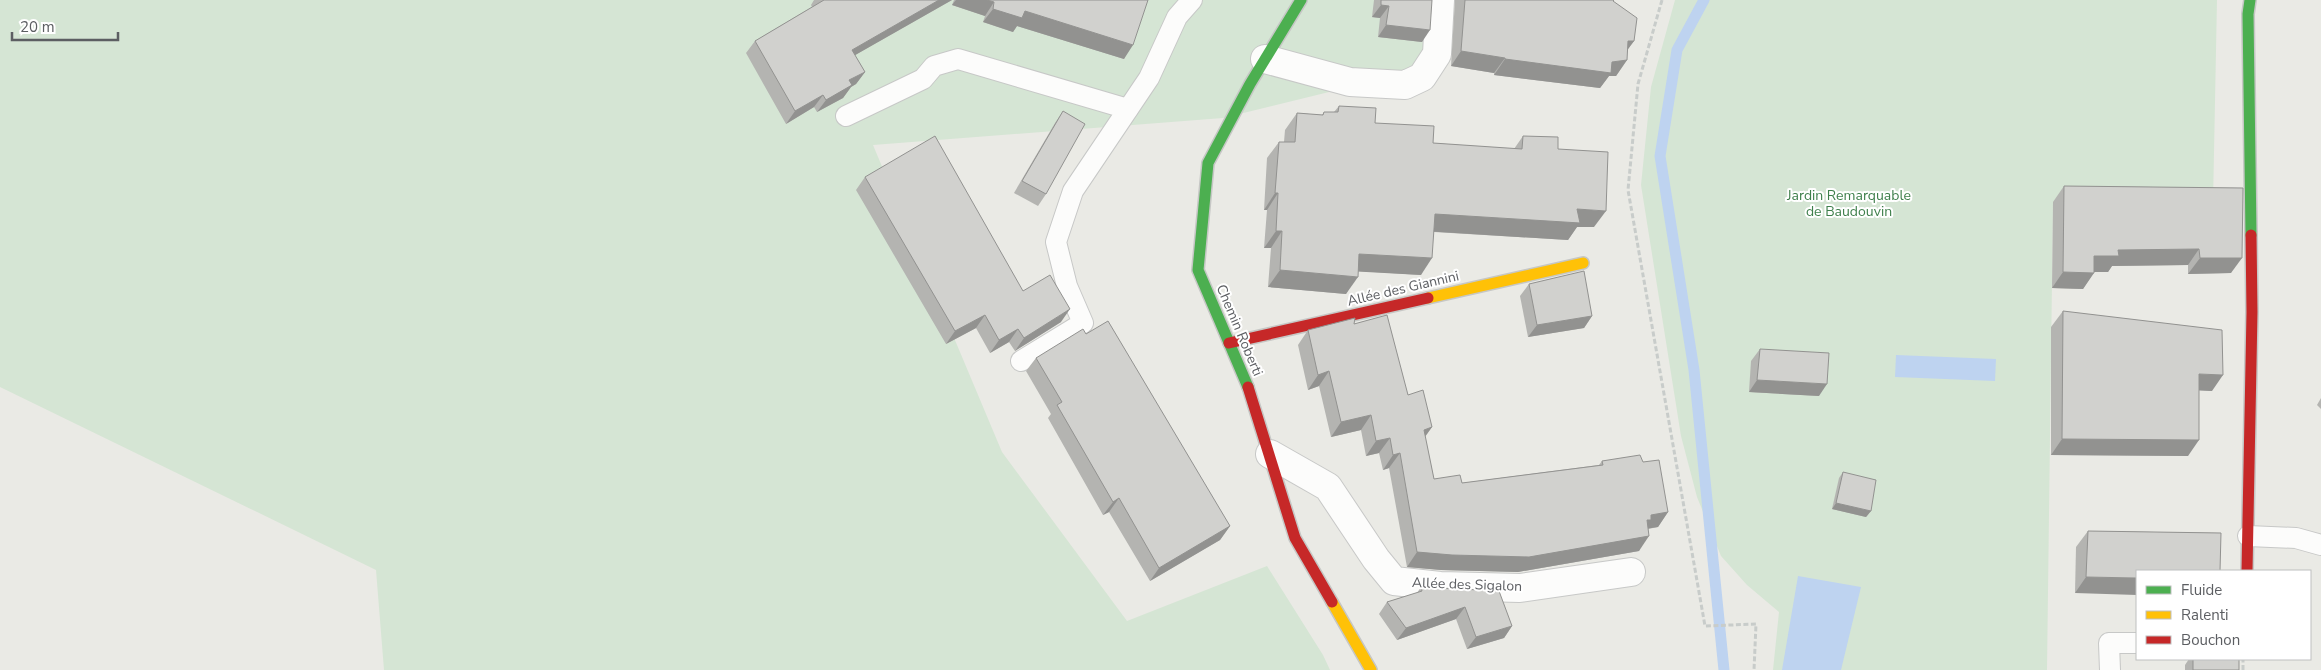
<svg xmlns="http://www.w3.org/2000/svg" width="2321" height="670" font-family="'Nunito Sans',sans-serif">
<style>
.green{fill:#d5e5d4}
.water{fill:#bed3f0}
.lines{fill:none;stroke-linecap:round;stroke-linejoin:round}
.stream{stroke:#bed3f0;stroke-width:11}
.lane-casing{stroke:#c7c8c7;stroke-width:22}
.street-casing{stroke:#c7c8c7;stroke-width:30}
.fast-casing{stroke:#c6c7c5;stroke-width:14}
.slow-casing{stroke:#c6c7c5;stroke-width:14}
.jam-casing{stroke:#c6c7c5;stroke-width:14}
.path{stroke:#c8ccca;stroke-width:3;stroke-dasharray:5 2.5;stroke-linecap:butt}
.lane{stroke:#fcfcfb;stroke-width:20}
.street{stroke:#fcfcfb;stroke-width:28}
.fast{stroke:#4caf50;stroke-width:11}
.slow{stroke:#ffc107;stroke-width:11}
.jam{stroke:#c62828;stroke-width:11}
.wall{fill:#b4b4b1}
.shaded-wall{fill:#929290}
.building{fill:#d1d1ce;stroke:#929290}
.labels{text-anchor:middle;stroke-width:4;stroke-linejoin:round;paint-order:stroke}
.park-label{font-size:14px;fill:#3e7f4b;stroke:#fff}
.street-label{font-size:14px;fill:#5c5e62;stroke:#fff}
</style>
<rect width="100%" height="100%" fill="#eaeae5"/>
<g class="green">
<path d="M0 0H1448L1431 67 1223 118 873 145 1002 452 1127 621 1267 566 1323 655 1330 670H384L376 570 0 387Z"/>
<path d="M1675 0H2217L2213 203 2053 202 2047 670H1773L1779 612 1747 585 1721 556 1697 497 1681 436 1641 185 1651 87Z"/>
</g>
<g class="water">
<path d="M1896 355 1996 359 1995 381 1895 377Z"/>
<path d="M1798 576 1861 587 1841 670H1782Z"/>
</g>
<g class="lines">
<path class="stream" d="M1704 0 1677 50 1660 156 1694 370 1724 670"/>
<g class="lane-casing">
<g id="lane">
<path d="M846 116 923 79 934 66 958 59 1128 109"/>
<path d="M1021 361 1083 323 1067 286 1056 242 1073 191 1149 78 1177 17 1192 0"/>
<path d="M2248 536 2296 538 2321 545"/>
<path d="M2110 670 2109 643H2137"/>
</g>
</g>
<g class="street-casing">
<g id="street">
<path d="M1265 59 1350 82 1405 85 1422 77 1437 54 1440 0"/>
<path d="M1270 454 1328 487 1376 559 1394 581 1440 586 1520 588 1631 572"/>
</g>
</g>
<g class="fast-casing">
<g id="fast">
<path d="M2250 0 2248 14 2251 235"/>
<path d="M1248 387 1198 270 1208 163 1250 84 1301 0"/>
</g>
</g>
<g class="slow-casing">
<g id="slow">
<path d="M1428 298 1583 263"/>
<path d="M1332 602 1371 670"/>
</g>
</g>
<g class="jam-casing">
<g id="jam">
<path d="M1229 343 1428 298"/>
<path d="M1248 387 1295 538 1332 602"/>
<path d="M2247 571 2252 312 2251 235"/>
</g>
</g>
<g class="path">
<path d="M1662 0 1638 84 1628 190 1705 626 1756 624 1754 670"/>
<path d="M2243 670V659"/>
</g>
<use href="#lane" class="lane"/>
<use href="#street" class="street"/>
<use href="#fast" class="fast"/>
<use href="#slow" class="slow"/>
<use href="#jam" class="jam"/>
</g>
<g class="wall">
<path d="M814 0H952L855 55 865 72 856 84 851 87 843 98 817 112 814 107 786 124 746 53 755 41 812 7 811 5Z"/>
<path d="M954 0H1148L1124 59 1017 26 1013 32 983 22 985 16 952 5Z"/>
<path d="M1374 0H1432L1422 42 1378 37 1380 18 1372 17Z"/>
<path d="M1455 0H1614L1613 1 1634 41 1627 50V60L1616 76H1609L1600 88 1494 75V73L1451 66Z"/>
<path d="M1339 106 1375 123 1433 143 1514 149 1523 136 1558 149 1594 227H1577L1568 240 1434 232 1421 275 1358 271 1346 294 1268 287 1271 248H1264L1267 210H1264L1267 158 1279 142H1284L1285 130 1297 113 1322 115 1324 112H1334Z"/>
<path d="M1063 111 1046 194 1038 206 1014 193 1055 123Z"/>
<path d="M865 177 1023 291 1061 322 1015 351 1009 342 990 353 976 328 946 344 856 190Z"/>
<path d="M2064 186 2243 188 2231 273 2188 274V265L2112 266 2108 272H2094L2083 289 2052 288 2053 202Z"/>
<path d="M1529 284 1592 316 1584 328 1528 337 1520 296Z"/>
<path d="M2063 311 2212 391 2199 390 2188 456 2051 455V327Z"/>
<path d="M1354 324 1432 427 1425 437 1434 479 1462 483 1599 465 1602 461 1643 462 1668 512 1658 527 1648 529 1639 551 1518 572 1441 570 1407 567 1389 468 1383 470 1379 453 1366 456 1361 430 1331 437 1319 386 1308 390 1298 345 1308 330Z"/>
<path d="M1086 334 1230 526 1220 540 1150 581 1109 512 1103 515 1048 418 1051 414 1026 371 1036 358Z"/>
<path d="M1760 349 1819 396 1749 392 1751 361Z"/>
<path d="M2321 398V409L2317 405Z"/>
<path d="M1843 472 1871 511 1866 517 1832 509 1839 478Z"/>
<path d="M2088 531 2221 533 2075 593 2076 547Z"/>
<path d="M1421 587 1512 626 1504 638 1467 649 1456 619 1397 640 1379 614 1387 602 1417 593Z"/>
<path d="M2189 659H2239V670H2185V665Z"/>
</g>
<g class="shaded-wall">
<path d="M939 0H952L843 62 852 50Z"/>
<path d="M956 0H987L994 2 985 16 952 5Z"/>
<path d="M1381 5 1389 6 1380 18 1372 17Z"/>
<path d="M993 9 1025 11 1133 45 1124 59 1017 26 1013 32 983 22Z"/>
<path d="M1386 25 1430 30 1422 42 1378 37Z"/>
<path d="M1628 41H1634L1623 56Z"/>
<path d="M1461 51 1505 58 1494 73 1451 66Z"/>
<path d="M1505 59 1612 62 1627 60 1616 76H1609L1600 88 1494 75Z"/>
<path d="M865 72 856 84 851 87 843 98 817 112 826 100 849 80Z"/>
<path d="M823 95 814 107 786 124 795 111Z"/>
<path d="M1275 193H1278L1267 210H1264Z"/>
<path d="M1577 209 1606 211 1594 227H1577L1568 240 1423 231 1435 214Z"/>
<path d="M1276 231H1282L1271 248H1264Z"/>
<path d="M2199 249 2188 265 2112 266 2108 272H2083L2094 256 2118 250Z"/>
<path d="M1359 254 1432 258 1421 275 1348 271Z"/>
<path d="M2200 258H2242L2231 273 2188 274Z"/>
<path d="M1280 270 1358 277 1346 294 1268 287Z"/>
<path d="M2063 272 2094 273 2083 289 2052 288Z"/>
<path d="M1070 309 1061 322 1015 351 1024 338Z"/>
<path d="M985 315 976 328 946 344 955 331Z"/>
<path d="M1592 316 1584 328 1528 337 1537 325Z"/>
<path d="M1018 329 1009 342 990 353 999 340Z"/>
<path d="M1329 371 1319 386 1308 390 1318 375Z"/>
<path d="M2199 374 2223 375 2212 391 2188 390Z"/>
<path d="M1757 380 1827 384 1819 396 1749 392Z"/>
<path d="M1371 415 1361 430 1331 437 1341 422Z"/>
<path d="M1432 427 1421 442 1424 430Z"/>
<path d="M1390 438 1379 453 1366 456 1376 441Z"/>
<path d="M2062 439 2199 440 2188 456 2051 455Z"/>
<path d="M1400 453 1389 468 1383 470 1393 455Z"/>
<path d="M1119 498 1109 512 1103 515 1113 502Z"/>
<path d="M1836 503 1871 511 1866 517 1832 509Z"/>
<path d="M1668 512 1658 527 1645 529 1636 535 1651 515Z"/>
<path d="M1230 526 1220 540 1150 581 1159 568Z"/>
<path d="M1649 536 1639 551 1518 572 1441 570 1407 567 1417 552Z"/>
<path d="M2086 577 2137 578V595L2075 593Z"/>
<path d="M1465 607 1456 619 1397 640 1406 628Z"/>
<path d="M1512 626 1504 638 1467 649 1476 637Z"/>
</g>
<g class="building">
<path d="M824 0H939L852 50 865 72 849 80 852 85 826 100 823 95 795 111 755 41Z"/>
<path d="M987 0H1148L1133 45 1025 11 1022 18 993 9 994 2Z"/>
<path d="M1381 0H1432L1430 30 1386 25 1389 6 1381 5Z"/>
<path d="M1465 0H1614L1613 1 1637 18 1634 41H1628L1627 60 1612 62 1611 73 1505 59V58L1461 51Z"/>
<path d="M1339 106 1376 108 1375 123 1434 126 1433 143 1522 149 1523 136 1558 137V149L1608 152 1606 211 1577 209 1580 223 1435 214 1432 258 1359 254 1358 277 1280 270 1282 231H1276L1278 193H1275L1279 142H1295L1297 113 1323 115 1324 112H1338Z"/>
<path d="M1063 111 1085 124 1046 194 1022 181Z"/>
<path d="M935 136 1023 291 1050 275 1070 309 1024 338 1018 329 999 340 985 315 955 331 865 177Z"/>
<path d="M2064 186 2243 188 2242 258H2200L2199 249 2118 250 2119 256H2094V273L2063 272Z"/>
<path d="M1584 271 1592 316 1537 325 1529 284Z"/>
<path d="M2063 311 2222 330 2223 375 2199 374V440L2062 439Z"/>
<path d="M1387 315 1408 395 1423 390 1432 427 1424 430 1434 479 1460 475 1462 483 1603 465 1602 461 1640 455 1643 462 1659 460 1668 512 1651 515V520H1647L1649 536 1529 557 1452 555 1417 552 1400 453 1393 455 1390 438 1376 441 1371 415 1341 422 1329 371 1318 375 1308 330 1355 318 1354 324Z"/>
<path d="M1108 321 1230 526 1159 568 1119 498 1113 502 1057 405 1062 402 1036 358 1083 329 1086 334Z"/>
<path d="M1760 349 1829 353 1827 384 1757 380Z"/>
<path d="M1843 472 1876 480 1871 511 1836 503Z"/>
<path d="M2088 531 2221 533 2220 571H2137V578L2086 577Z"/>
<path d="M1421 587 1499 591 1512 626 1476 637 1465 607 1406 628 1387 602 1422 591Z"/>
<rect x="2193" y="659" width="46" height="11"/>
</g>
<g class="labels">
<g class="park-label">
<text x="1849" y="200">Jardin Remarquable<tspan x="1849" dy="16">de Baudouvin</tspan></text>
</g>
<g class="street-label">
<text transform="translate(1403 288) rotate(-13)" y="5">Allée des Giannini</text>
<text transform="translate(1240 330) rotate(67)" y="5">Chemin Roberti</text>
<text transform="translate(1467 584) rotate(2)" y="5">Allée des Sigalon</text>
</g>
</g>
<rect x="2136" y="570" width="175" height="90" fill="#ffffff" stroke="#bebfc0"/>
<rect x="2146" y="586" width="25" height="8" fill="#4caf50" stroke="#bebfc0"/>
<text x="2181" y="595" font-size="15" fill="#5c5e62">Fluide</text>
<rect x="2146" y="611" width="25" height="8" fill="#ffc107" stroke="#bebfc0"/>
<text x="2181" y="620" font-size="15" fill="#5c5e62">Ralenti</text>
<rect x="2146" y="636" width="25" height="8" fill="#c62828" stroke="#bebfc0"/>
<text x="2181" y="645" font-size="15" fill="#5c5e62">Bouchon</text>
<path d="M12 32v8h106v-8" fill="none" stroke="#5c5e62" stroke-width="2.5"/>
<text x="20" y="32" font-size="15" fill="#5c5e62" stroke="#ffffff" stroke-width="4" paint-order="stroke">20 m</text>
</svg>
